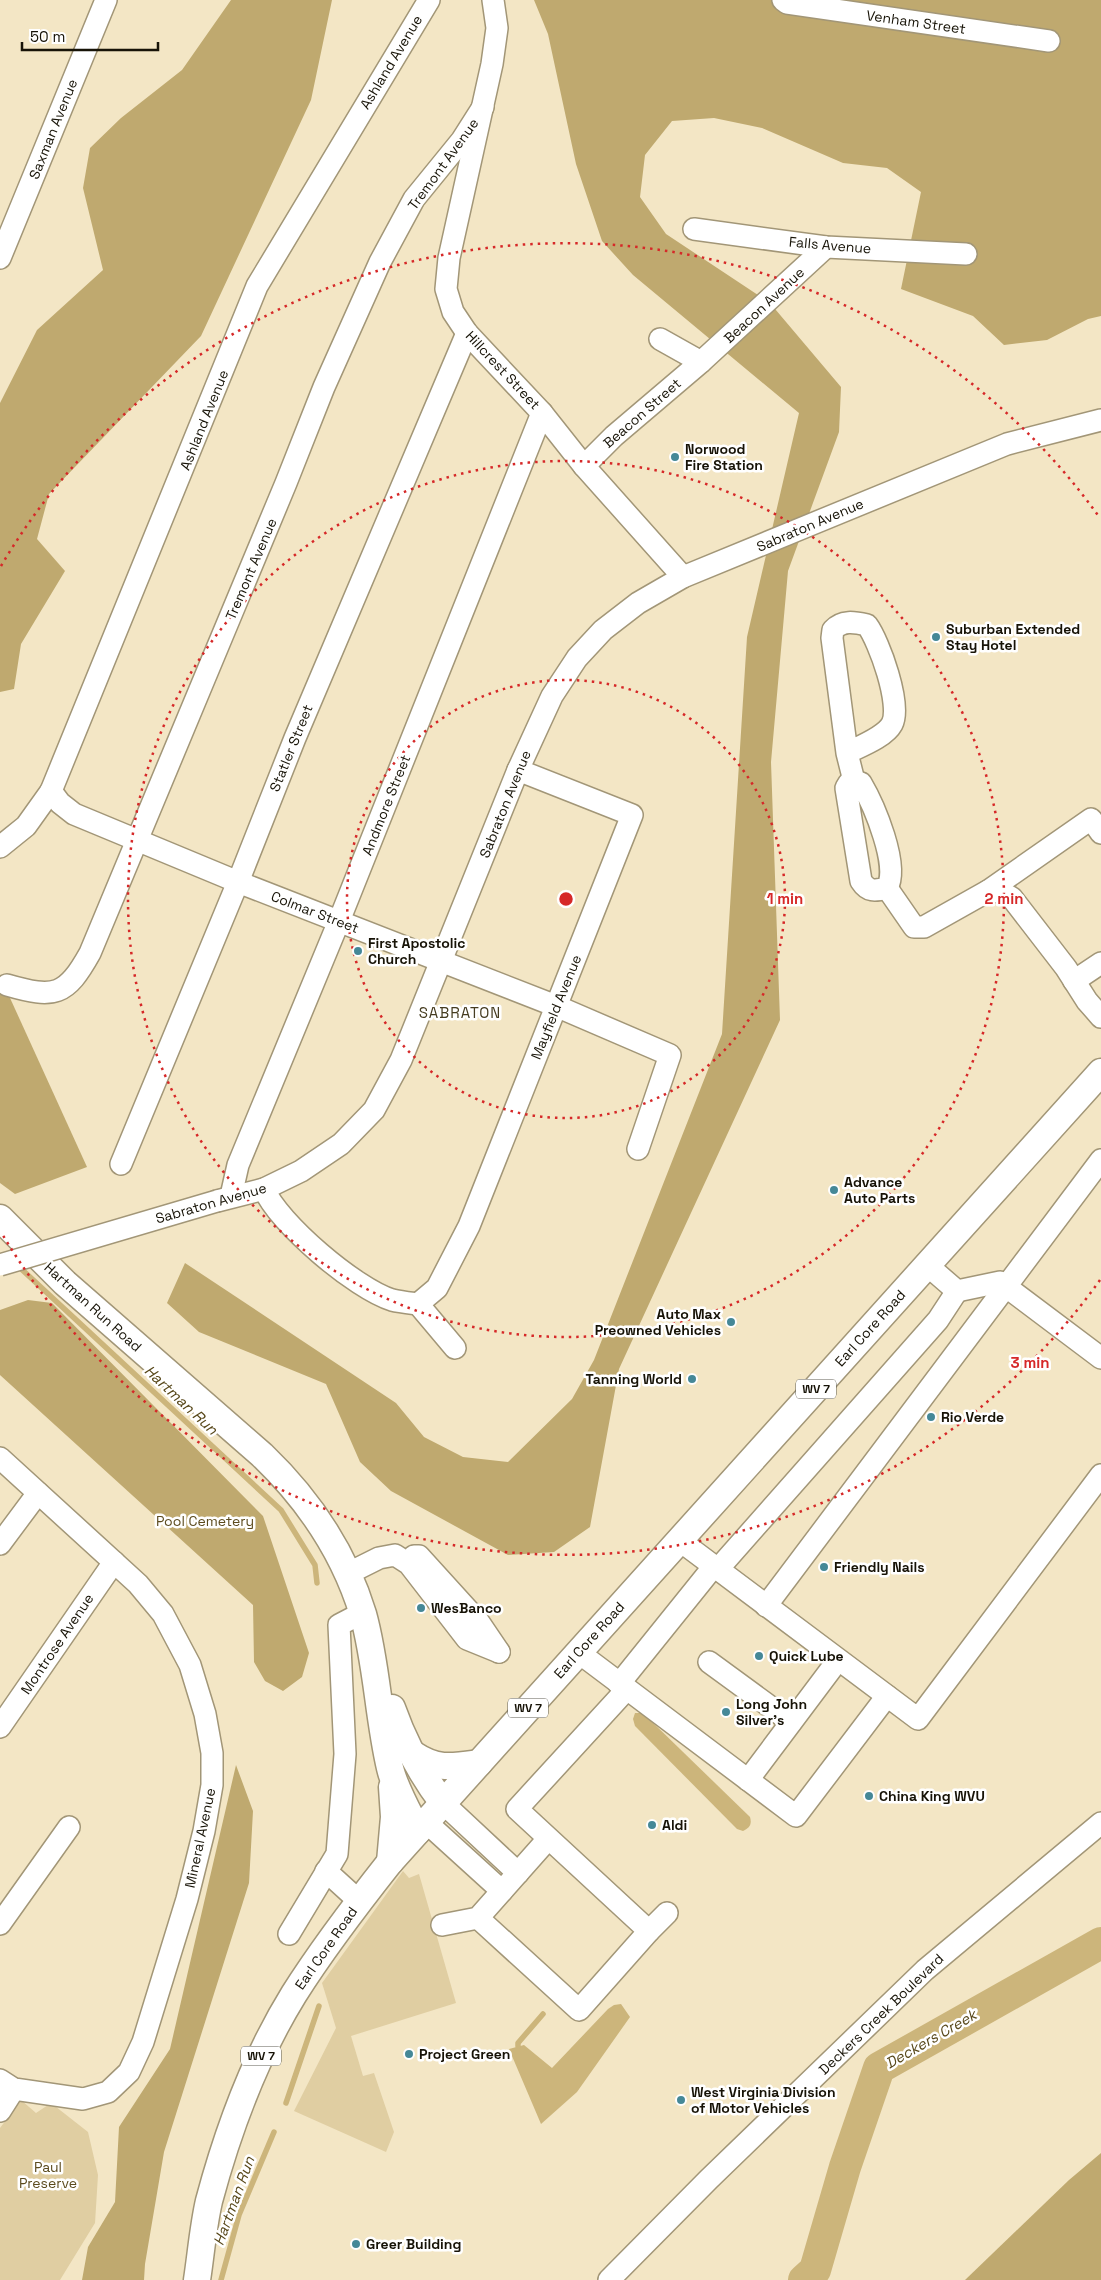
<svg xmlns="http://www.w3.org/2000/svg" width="1101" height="2280" font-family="'Space Grotesk',sans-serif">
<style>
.green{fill:#e0cea2}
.forest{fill:#bfa96f}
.water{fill:#ccb57b}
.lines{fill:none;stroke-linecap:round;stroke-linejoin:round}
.stream{stroke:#ccb57b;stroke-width:5.5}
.river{stroke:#ccb57b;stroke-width:32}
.minor-casing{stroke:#a29677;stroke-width:24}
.major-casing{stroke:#a29677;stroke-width:29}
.minor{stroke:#fff;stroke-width:21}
.major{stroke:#fff;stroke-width:26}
.minor-bridge-casing{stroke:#a29677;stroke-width:24;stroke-linecap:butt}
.minor-bridge{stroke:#fff;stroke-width:21}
.ring{fill:none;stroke:#d62828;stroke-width:2.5;stroke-dasharray:2.5 5}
.poi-dot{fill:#458897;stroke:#fff;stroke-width:2}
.labels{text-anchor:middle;stroke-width:5;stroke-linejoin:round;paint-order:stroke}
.shield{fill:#fff;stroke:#5d5a51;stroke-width:1}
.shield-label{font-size:12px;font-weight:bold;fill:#171307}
.street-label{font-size:14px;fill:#171307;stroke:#fff}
.poi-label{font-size:14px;font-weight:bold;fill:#171307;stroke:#fff;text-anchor:start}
.park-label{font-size:14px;fill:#5c4b1e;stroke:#fff}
.neighbourhood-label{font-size:15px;letter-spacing:1px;fill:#463c20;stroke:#fff}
.water-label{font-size:15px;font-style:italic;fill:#574719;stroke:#fff}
.centre{fill:#d62828;stroke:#fff;stroke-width:2.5}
.ring-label{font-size:15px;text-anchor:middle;font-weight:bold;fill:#d62828;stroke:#fff;stroke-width:5;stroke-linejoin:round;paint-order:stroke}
</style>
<rect width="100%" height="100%" fill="#f3e6c5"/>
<g class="green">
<path d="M403 1871 409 1878 419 1874 456 2003 351 2036 363 2076 374 2073 394 2132 386 2152 294 2111 336 2028 322 1983Z"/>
<path d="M21 2100 36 2113 51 2103 88 2132 98 2175 95 2223 60 2280H0V2128Z"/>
</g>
<g class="forest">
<path d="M231 0H332L311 100 201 336 49 494 37 539 65 571 21 644 14 689 0 692V403L37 330 103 270 83 188 90 148 121 118 182 70Z"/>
<path d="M534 0H1101V316L1088 319 1047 340 1004 345 973 316 901 289 921 192 887 168 843 163 762 128 714 118 672 121 645 155 640 197 666 234 770 303 841 387 839 432 788 571 771 762 780 1020 619 1369 590 1527 554 1552 508 1555 391 1491 360 1462 326 1384 199 1332 167 1303 185 1263 396 1403 424 1437 463 1457 508 1462 572 1399 594 1360 722 1034 747 637 799 413 633 275 602 241 576 164 548 34Z"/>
<path d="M0 976 87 1167 15 1194 0 1183Z"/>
<path d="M28 1300 52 1303 263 1516 309 1653 302 1677 283 1691 265 1681 254 1662 253 1605 0 1375V1310Z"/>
<path d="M236 1765 253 1811 249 1883 164 2152 145 2264 144 2280H82L88 2247 115 2202 119 2127 170 2049Z"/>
<path d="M1101 2153V2280H965L1069 2180Z"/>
</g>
<g class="water">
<path d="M635 1713H641L647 1717 750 1817C752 1824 750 1828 743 1831L737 1829 635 1726 633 1719Z"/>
<path d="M621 2004 630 2017 577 2092 541 2124 509 2049 524 2045 552 2068 608 2009 614 2005Z"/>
</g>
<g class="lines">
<g class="stream">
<path d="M17 1265 281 1510 315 1565 317 1583"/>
<path d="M1081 1954 1101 1957"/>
<path d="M518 2046V2043L543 2014"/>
<path d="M286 2103 319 2006"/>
<path d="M221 2280 239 2215 274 2132"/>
</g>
<path class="river" d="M804 2280 815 2270 845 2167 879 2068 1101 1943"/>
<g class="minor-casing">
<g id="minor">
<path d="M493 0 497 28 492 64 449 258 446 289 453 312 467 333 542 413 584 466 683 577"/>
<path d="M783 0 787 3 1049 41"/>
<path d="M694 229 826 247 966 254"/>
<path d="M0 258 106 0"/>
<path d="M660 339 701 362"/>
<path d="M584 466 614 436 701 362 826 247"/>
<path d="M847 753C861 746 885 737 892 724 902 705 879 641 867 625 854 622 842 620 833 630L832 638 847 753 854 781"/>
<path d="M854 781 861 783C874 805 900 866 887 888 875 891 868 892 861 881L846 788 849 783Z"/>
<path d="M51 791 60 803 74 814 238 882 556 1006 670 1055 638 1149"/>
<path d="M0 847 26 826 51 791 257 286 429 0"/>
<path d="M887 888 914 927H924L988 891 1002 892 1012 898 1066 968 1087 1001 1101 1017"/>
<path d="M988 891 1091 819 1101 833"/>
<path d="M1074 981 1101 963"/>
<path d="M7 985C55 999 66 996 90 953L286 483 324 387 380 262 414 199 462 140 483 107"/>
<path d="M121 1164 238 882 295 738 467 333"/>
<path d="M264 1189C278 1223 356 1289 392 1300 400 1302 410 1303 418 1304L455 1348"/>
<path d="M231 1196 238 1165 339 921 542 413"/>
<path d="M217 1201 264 1189 301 1171 341 1144 374 1110 401 1060 518 770 552 696 577 658 603 630 638 603 683 577 1007 444 1101 420"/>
<path d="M927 1265 957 1291 1000 1282 1101 1358"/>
<path d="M418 1304 437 1288 469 1226 632 815 518 770"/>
<path d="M0 1458 138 1584 163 1614 190 1665 205 1714 212 1753V1785L204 1831 187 1899 143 2042 129 2072 108 2092 83 2099 14 2089 0 2080"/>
<path d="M679 1540 918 1719 1101 1475"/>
<path d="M0 1544 38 1493"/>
<path d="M414 1556H419L478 1621 499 1652"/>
<path d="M718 1569 938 1320 957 1291"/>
<path d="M347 1574 379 1558 395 1555 409 1564 467 1639 499 1652"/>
<path d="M766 1606 1101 1160"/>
<path d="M578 1652 796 1816 887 1696"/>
<path d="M709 1662 791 1722"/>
<path d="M619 1684 714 1566"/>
<path d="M0 1727 114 1562"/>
<path d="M748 1780 838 1660"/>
<path d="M443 1803 518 1873"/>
<path d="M426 1822 502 1891"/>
<path d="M326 1871 359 1901"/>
<path d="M478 1918 579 2010 649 1931 517 1809 627 1689"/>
<path d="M0 1924 69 1827"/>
<path d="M442 1925 478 1918 548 1839"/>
<path d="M649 1931 667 1913"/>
<path d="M289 1934 337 1854 345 1754 339 1625 362 1613"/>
<path d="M0 2111 14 2089"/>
<path d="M609 2280 709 2179 925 1970 1101 1823"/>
</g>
</g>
<g class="major-casing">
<g id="major">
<path d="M0 1218 65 1283 262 1455C309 1500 344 1552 363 1614 377 1664 378 1717 390 1768 395 1789 408 1811 418 1831"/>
<path d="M392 1708C404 1742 421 1774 443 1803"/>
<path d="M413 1754C437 1770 451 1767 479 1763"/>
<path d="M390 1862 394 1817 392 1787"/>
<path d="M197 2280C201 2254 203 2227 209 2201 228 2130 255 2057 294 1994 323 1948 356 1905 390 1862L1101 1072"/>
</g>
</g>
<use href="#minor" class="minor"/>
<use href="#major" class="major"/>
<g class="minor-bridge-casing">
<path id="minor-bridge" d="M0 1265 217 1201"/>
</g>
<use href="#minor-bridge" class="minor-bridge"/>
</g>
<g class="ring">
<circle cx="566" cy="899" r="219"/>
<circle cx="566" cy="899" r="438"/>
<path d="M1100 1280A656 656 0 0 1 1 1232M1 566A656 656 0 0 1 1100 518"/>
</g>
<g class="poi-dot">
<circle cx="675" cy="457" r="5"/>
<circle cx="936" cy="637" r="5"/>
<circle cx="358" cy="951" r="5"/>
<circle cx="834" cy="1190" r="5"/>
<circle cx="731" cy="1322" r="5"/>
<circle cx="692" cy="1379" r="5"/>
<circle cx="931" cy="1417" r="5"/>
<circle cx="824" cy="1567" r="5"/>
<circle cx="421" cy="1608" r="5"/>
<circle cx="759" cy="1656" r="5"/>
<circle cx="726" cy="1712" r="5"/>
<circle cx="869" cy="1796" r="5"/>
<circle cx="652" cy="1825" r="5"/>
<circle cx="409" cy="2054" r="5"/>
<circle cx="681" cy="2100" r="5"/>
<circle cx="356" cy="2244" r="5"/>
</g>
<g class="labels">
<g class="shield">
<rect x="796" y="1379.5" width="40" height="19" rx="4"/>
<rect x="508" y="1698.5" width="40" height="19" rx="4"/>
<rect x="241" y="2046.5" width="40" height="19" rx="4"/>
</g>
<g class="shield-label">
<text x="816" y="1393">WV 7</text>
<text x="528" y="1712">WV 7</text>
<text x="261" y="2060">WV 7</text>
</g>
<g class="street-label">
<text transform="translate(916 22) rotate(8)" y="5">Venham Street</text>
<text transform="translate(391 62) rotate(-59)" y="5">Ashland Avenue</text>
<text transform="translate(53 129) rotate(-68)" y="5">Saxman Avenue</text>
<text transform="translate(443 164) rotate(-54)" y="5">Tremont Avenue</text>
<text transform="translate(830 245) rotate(5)" y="5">Falls Avenue</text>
<text transform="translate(764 305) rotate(-43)" y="5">Beacon Avenue</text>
<text transform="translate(503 370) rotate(47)" y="5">Hillcrest Street</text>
<text transform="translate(642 413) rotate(-41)" y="5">Beacon Street</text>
<text transform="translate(204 420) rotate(-68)" y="5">Ashland Avenue</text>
<text transform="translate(810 525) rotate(-23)" y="5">Sabraton Avenue</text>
<text transform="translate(251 569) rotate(-67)" y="5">Tremont Avenue</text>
<text transform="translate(291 748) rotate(-68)" y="5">Statler Street</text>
<text transform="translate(505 804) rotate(-68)" y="5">Sabraton Avenue</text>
<text transform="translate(386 805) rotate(-68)" y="5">Andmore Street</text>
<text transform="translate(315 912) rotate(21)" y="5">Colmar Street</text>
<text transform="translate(556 1007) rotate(-68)" y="5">Mayfield Avenue</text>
<text transform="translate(211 1203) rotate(-16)" y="5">Sabraton Avenue</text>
<text transform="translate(93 1307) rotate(42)" y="5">Hartman Run Road</text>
<text transform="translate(870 1328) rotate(-48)" y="5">Earl Core Road</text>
<text transform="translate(589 1640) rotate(-48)" y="5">Earl Core Road</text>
<text transform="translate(57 1644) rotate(-56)" y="5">Montrose Avenue</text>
<text transform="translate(200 1838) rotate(-78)" y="5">Mineral Avenue</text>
<text transform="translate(326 1948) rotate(-55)" y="5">Earl Core Road</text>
<text transform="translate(881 2014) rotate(-44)" y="5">Deckers Creek Boulevard</text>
</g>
<g class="poi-label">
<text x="685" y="454">Norwood<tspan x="685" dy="16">Fire Station</tspan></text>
<text x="946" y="634">Suburban Extended<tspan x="946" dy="16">Stay Hotel</tspan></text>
<text x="368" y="948">First Apostolic<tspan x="368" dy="16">Church</tspan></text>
<text x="844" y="1187">Advance<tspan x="844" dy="16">Auto Parts</tspan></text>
<text x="721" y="1319" text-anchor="end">Auto Max<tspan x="721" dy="16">Preowned Vehicles</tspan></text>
<text x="682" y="1384" text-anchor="end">Tanning World</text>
<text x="941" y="1422">Rio Verde</text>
<text x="834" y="1572">Friendly Nails</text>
<text x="431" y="1613">WesBanco</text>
<text x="769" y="1661">Quick Lube</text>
<text x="736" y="1709">Long John<tspan x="736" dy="16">Silver's</tspan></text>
<text x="879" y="1801">China King WVU</text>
<text x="662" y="1830">Aldi</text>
<text x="419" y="2059">Project Green</text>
<text x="691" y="2097">West Virginia Division<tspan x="691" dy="16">of Motor Vehicles</tspan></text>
<text x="366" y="2249">Greer Building</text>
</g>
<g class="park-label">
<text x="205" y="1526">Pool Cemetery</text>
<text x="48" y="2172">Paul<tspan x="48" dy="16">Preserve</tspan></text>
</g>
<g class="neighbourhood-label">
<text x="460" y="1018">SABRATON</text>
</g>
<g class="water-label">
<text transform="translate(181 1400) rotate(43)" y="5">Hartman Run</text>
<text transform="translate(931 2039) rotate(-30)" y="5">Deckers Creek</text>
<text transform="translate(234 2201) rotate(-70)" y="5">Hartman Run</text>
</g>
</g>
<circle cx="566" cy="899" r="8" class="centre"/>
<g class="ring-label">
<text x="785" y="904">1 min</text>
<text x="1004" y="904">2 min</text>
<text x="1030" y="1368">3 min</text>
</g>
<path d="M22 42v8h136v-8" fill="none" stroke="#171307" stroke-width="2.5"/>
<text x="30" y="42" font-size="15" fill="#171307" stroke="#ffffff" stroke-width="4" paint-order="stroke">50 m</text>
</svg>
